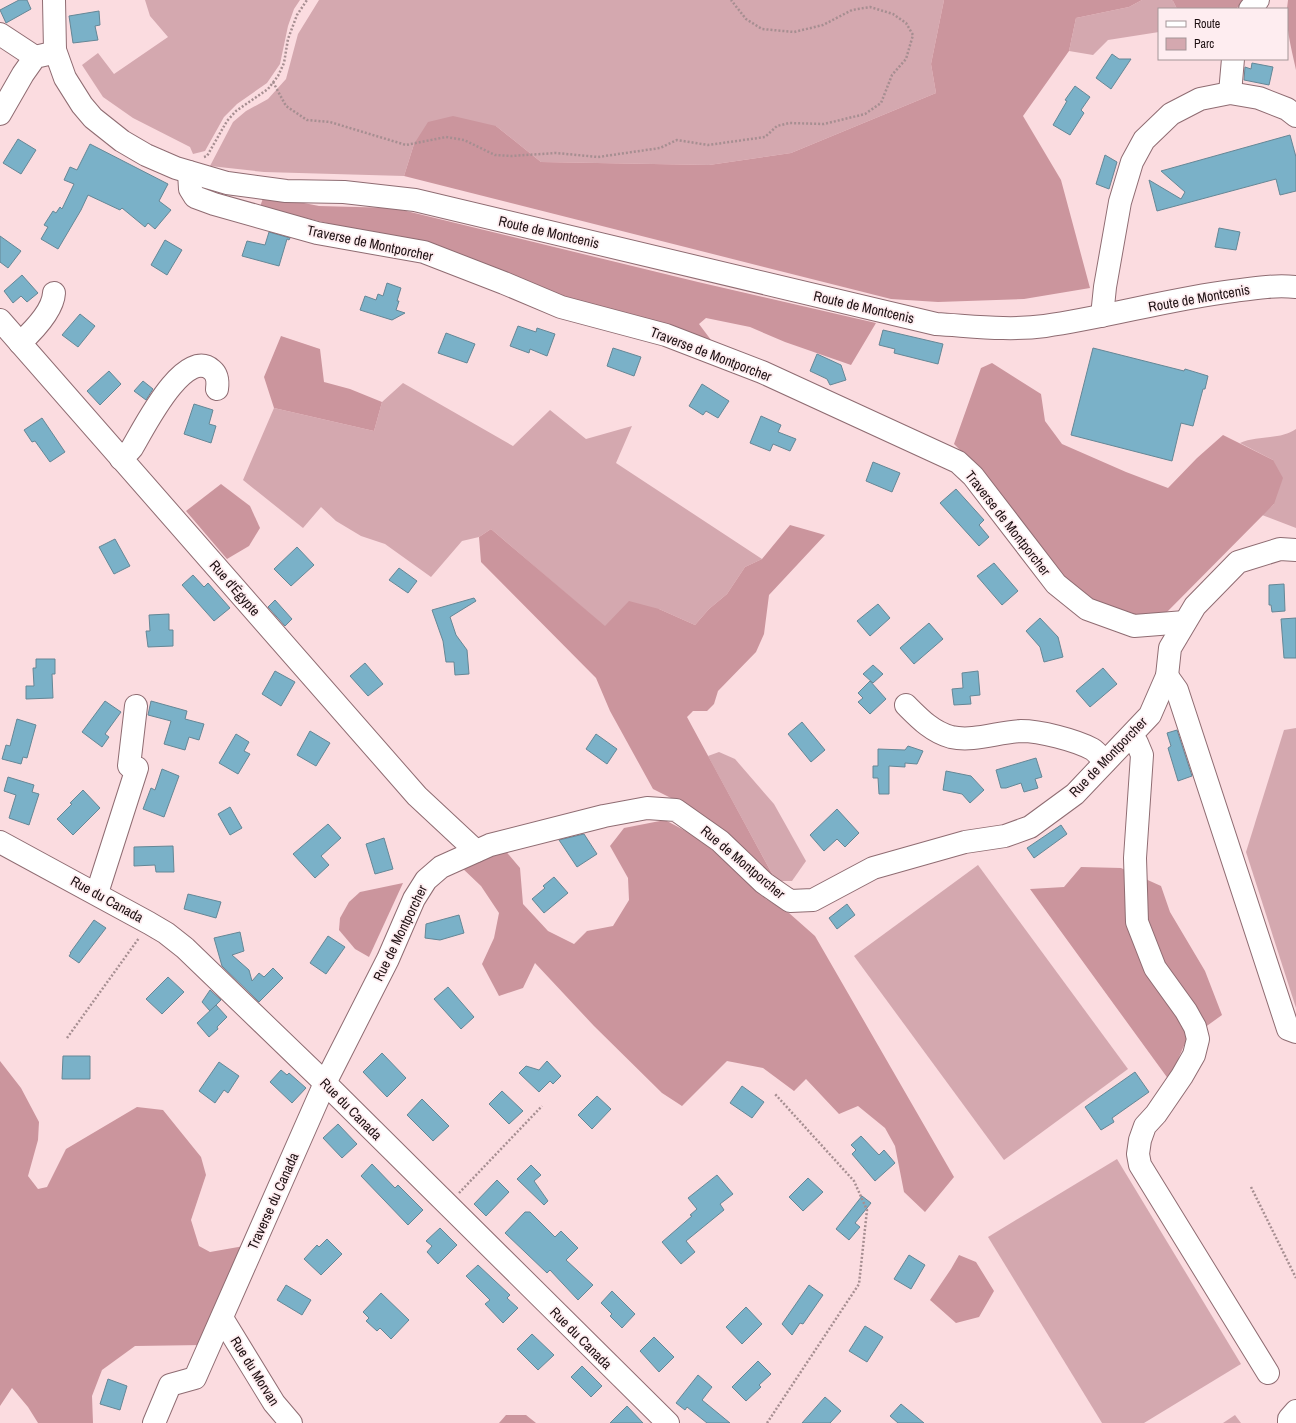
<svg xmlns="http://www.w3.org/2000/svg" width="1296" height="1423" font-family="'Archivo Narrow',sans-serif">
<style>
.green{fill:#d4a8af}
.forest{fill:#cb959d}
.building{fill:#7ab1c8;stroke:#658796}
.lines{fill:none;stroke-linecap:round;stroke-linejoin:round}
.minor-casing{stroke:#8f6c72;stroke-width:24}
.major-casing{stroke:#8f6c72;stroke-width:24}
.path{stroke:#a68e91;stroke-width:2.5;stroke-dasharray:2 2;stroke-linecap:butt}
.minor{stroke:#fff;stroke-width:22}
.major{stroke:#fff;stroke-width:22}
.labels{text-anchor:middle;stroke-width:3.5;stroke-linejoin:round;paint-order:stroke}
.street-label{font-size:14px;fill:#1d1012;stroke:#feedf0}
</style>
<rect width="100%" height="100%" fill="#fbdce0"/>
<g class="green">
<path d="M145 0H300L294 9 288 26 280 64 267 83 237 104 224 117 205 151 193 154 190 147 133 118 103 97 82 65 98 53 114 74 168 37 150 16Z"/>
<path d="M319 0H944L931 64 936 93 791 153 709 165 541 162 496 126 414 144 404 176 264 172 210 166 233 122 246 111 268 99 286 79 298 34Z"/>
<path d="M1142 0H1171L1173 1 1177 9H1159V32L1108 40 1093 55 1069 51 1076 18 1129 7Z"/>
<path d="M403 383 513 446 550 410 586 439 632 426 616 463 762 559 745 567 727 594 709 609 695 625 659 609 605 627 491 529 479 537 462 541 431 577 385 544 361 536 336 521 321 507 303 528 243 480 274 408 374 431 382 402Z"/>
<path d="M1296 429V528L1262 515 1274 504 1273 460 1240 443C1258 435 1281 440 1296 429Z"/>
<path d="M1296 728V1008L1246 852 1284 730Z"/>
<path d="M719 752 735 759 774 804 806 861 792 881H776L708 756Z"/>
<path d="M978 865 1128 1069 1004 1160 854 956Z"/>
<path d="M1117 1159 1241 1364 1144 1423H1102L988 1237Z"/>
<path d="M1235 1415 1241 1423H1223Z"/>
</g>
<g class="forest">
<path d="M944 0H1142L1129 7 1076 18 1069 51 1023 116 1061 180 1090 288 1024 299 938 302 891 299 404 176 414 144 428 122 453 116 496 126 541 162 709 165 791 153 936 93 931 64Z"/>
<path d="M1171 0H1245L1236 9H1177L1173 1Z"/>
<path d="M1288 0H1296V70C1291 46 1284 23 1288 0Z"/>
<path d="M264 195 319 206 394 208 698 282 876 323 851 365 785 342 750 327 706 318 699 324 714 344 331 224 260 207Z"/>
<path d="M281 336 320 349 324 382 350 389 382 402 374 431 274 408 264 377Z"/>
<path d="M992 363 1041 394 1045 421 1062 444 1126 472 1168 488 1197 458 1223 435 1273 460 1283 478 1274 504 1164 615 1130 618 1092 602 1061 580 983 473 954 444 981 368Z"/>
<path d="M221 484 250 506 260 528 249 546 227 559 186 511Z"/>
<path d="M790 525 825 535 769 595 764 634 756 652 718 691 714 704 707 711H693L687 717 776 881 685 805 653 789 610 711 596 678 481 562 479 537 491 529 605 626 629 601 659 609 695 625 709 609 727 594 745 567 762 559Z"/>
<path d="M665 820 697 837 731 866 766 899 789 913 815 936 954 1177 925 1212 904 1192 895 1146 885 1128 858 1106 839 1114 806 1079 794 1091 763 1068 727 1061 682 1106 662 1093 594 1026 535 963 523 988 499 996 482 964 494 938 499 913 481 886 460 866 504 849 520 868 523 904 548 931 574 944 587 931 613 926 629 900 628 878 610 846 624 828Z"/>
<path d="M1081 867 1121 868 1161 886 1170 912 1205 971 1222 1015 1186 1041 1169 1080 1030 889 1064 887Z"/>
<path d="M403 883 369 957 355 949 339 930 340 918 349 902 360 892Z"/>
<path d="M0 1061 21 1088 39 1122 38 1140 28 1176 38 1189 47 1187 66 1149 137 1107 163 1110 201 1157 206 1175 191 1220 199 1246 210 1252 244 1246 203 1345 135 1346 102 1370 92 1396 93 1423H38L28 1407 12 1388 0 1406Z"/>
<path d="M959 1255 976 1262 994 1291 979 1317 956 1323 930 1300 951 1269Z"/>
<path d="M506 1415H526L536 1423H499Z"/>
</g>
<g class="building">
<path d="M19 0H27L31 9 6 23 0 10Z"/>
<path d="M99 11 100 25 95 26 98 40 73 43 69 16Z"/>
<path d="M1112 54 1119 59H1131L1111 89 1096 78Z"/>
<path d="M1252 63 1273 67 1269 85 1244 80 1245 67 1251 69Z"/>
<path d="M1075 86 1090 97 1081 110 1084 113 1070 135 1053 125 1067 101 1065 100Z"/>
<path d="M1290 135 1296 157V191L1280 195 1276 179 1157 211 1149 180 1181 199 1185 192 1161 171Z"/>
<path d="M18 139 36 150 21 174 3 163Z"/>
<path d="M90 144 168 184 159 201 171 210 155 229 148 223 145 227 122 208 120 210 88 195 81 210 58 249 41 239 48 227 44 225 53 211 56 213 60 207 62 209 74 184 64 180 70 167 77 170Z"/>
<path d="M1105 155 1117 162 1109 189 1096 184Z"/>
<path d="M1219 228 1240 232 1236 250 1215 247Z"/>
<path d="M269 232 290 238 289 240 287 239 279 266 242 256 247 241 265 245Z"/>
<path d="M0 236 21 251 8 268 0 262Z"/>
<path d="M165 240 182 250 167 275 151 265Z"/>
<path d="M22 275 38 293 27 302 21 296 13 303 4 291Z"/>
<path d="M387 283 401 288 397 301H399L396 310 405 313 392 320 360 310 365 296 376 300 378 294 383 296Z"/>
<path d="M80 314 95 326 78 347 62 335Z"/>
<path d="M518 326 536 332 537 328 555 334 547 356 530 349 529 353 510 346Z"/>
<path d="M883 330 943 344 938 364 894 353 895 349 879 345Z"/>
<path d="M446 333 475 344 467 363 438 353Z"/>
<path d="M613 348 641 357 634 376 607 366Z"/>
<path d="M1093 348 1184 371 1185 369 1208 376 1205 389H1203L1193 426 1181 423 1172 461 1071 435Z"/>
<path d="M817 354 841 365 846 380 830 385 827 379 810 371Z"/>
<path d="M109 371 121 384 100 405 87 391Z"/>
<path d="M143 381 153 389 146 400 134 391Z"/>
<path d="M702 384 729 401 718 418 706 411 703 415 689 406Z"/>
<path d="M194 404 213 410 209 424 216 426 211 443 184 434Z"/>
<path d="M761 416 781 425 778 432 796 439 790 451 773 444 770 451 750 443Z"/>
<path d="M42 418 65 452 50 462 35 441 32 442 24 430Z"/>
<path d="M873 462 900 473 892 492 866 481Z"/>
<path d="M956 489 984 520 979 525 989 537 979 546 940 503Z"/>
<path d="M115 539 130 566 114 574 99 547Z"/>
<path d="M297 547 314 565 291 586 274 569Z"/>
<path d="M994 563 1018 591 1002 605 977 576Z"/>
<path d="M399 568 417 581 408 593 389 580Z"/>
<path d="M193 575 204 587 208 583 230 608 214 621 182 585Z"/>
<path d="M1284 584 1285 611 1272 612 1271 605H1269V585Z"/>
<path d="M474 598 476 601 450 617 456 635 467 650 469 674 455 675 454 662H446L443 641 432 610Z"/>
<path d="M275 600 292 619 285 626 268 607Z"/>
<path d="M878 604 890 618 870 636 857 621Z"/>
<path d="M169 614V630H173V646L148 647 146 631H150L149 615Z"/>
<path d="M1040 618 1058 637 1063 657 1044 662 1040 647 1026 631Z"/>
<path d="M1296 618V658H1284L1281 619Z"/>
<path d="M929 623 943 639 914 664 900 648Z"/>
<path d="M36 659H55V674H52L53 698 26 699V686H34L33 668H36Z"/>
<path d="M365 663 383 684 368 696 350 676Z"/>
<path d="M873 665 883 674 873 683 863 674Z"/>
<path d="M1103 668 1117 684 1090 707 1076 691Z"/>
<path d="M275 671 295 682 281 706 262 694Z"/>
<path d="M978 671 980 695 970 696 971 704 954 705 952 689 963 688 962 673Z"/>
<path d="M870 681 886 699 870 714 858 702 863 698 858 693Z"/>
<path d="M105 701 121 712 105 734 109 737 102 747 82 732Z"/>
<path d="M151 701 187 711 185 719 204 724 199 740 189 737 185 750 164 744 171 721 148 715Z"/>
<path d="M17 719 36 725 27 758 23 757 21 764 2 759 6 745 10 746Z"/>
<path d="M802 722 825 750 811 762 788 734Z"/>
<path d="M1177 730 1192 776 1178 781 1168 748 1171 746 1167 733Z"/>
<path d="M310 731 330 743 316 766 297 755Z"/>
<path d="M236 734 249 742 244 751 250 754 238 774 219 763Z"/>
<path d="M596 734 617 749 607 764 586 749Z"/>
<path d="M908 746 923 751 917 764 905 763V767L889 766V794H879L878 778H873V766H878V749L905 750Z"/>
<path d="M1036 758 1042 777 1035 779 1038 788 1024 792 1021 783 1006 788H1001L996 770Z"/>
<path d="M162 769 179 776 164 817 143 809 151 788 155 790Z"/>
<path d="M946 771 971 776 984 790 970 803 962 794 943 790Z"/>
<path d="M8 777 34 785 32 792 39 794 29 825 9 818 16 795 4 791Z"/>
<path d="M83 790 100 808 73 835 57 819 72 804 70 803Z"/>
<path d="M230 807 242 828 230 835 218 814Z"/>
<path d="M837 809 859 833 845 847 837 839 824 851 810 835Z"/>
<path d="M328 824 341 838 321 856 329 865 315 878 293 854Z"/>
<path d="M1061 825 1067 834 1034 858 1027 848Z"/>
<path d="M584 834 597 854 577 867 559 840Z"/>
<path d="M384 838 393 869 375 874 366 844Z"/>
<path d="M173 846 174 872H156L155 865 134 866V847Z"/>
<path d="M554 877 568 893 544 913 532 899 545 888 543 886Z"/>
<path d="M188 894 221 902 216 918 184 909Z"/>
<path d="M847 904 855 915 837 929 829 918Z"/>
<path d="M459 915 464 933 440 940 425 938 426 924Z"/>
<path d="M94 920 106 928 79 963 69 956 71 953H70Z"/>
<path d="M240 932 244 951 232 955 249 970 252 981 259 973 264 977 273 968 283 978 259 1002 222 966 214 938Z"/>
<path d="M328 936 345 947 326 974 310 963Z"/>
<path d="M168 977 184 992 162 1014 146 999Z"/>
<path d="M448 987 474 1017 461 1029 434 999Z"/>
<path d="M210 990 221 1000 210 1011 202 1002Z"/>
<path d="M216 1005 227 1017 217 1027 218 1029 209 1037 197 1023Z"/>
<path d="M382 1053 406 1078 387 1097 363 1072Z"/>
<path d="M63 1056H90V1079H62Z"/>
<path d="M547 1061 561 1076 553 1084 550 1081 539 1092 519 1073 526 1066 539 1070Z"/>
<path d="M219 1062 239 1076 228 1093 224 1090 215 1103 199 1091Z"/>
<path d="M281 1070 287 1075 289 1073 306 1088 292 1103 270 1082Z"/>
<path d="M1135 1072 1149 1092 1112 1118 1114 1122 1101 1130 1085 1107Z"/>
<path d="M742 1086 764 1102 752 1118 730 1103Z"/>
<path d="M502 1091 523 1111 509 1124 489 1104Z"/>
<path d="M597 1096 611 1109 592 1129 578 1115Z"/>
<path d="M422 1099 449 1126 433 1141 407 1115Z"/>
<path d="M338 1124 357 1144 342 1158 323 1138Z"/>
<path d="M861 1136 879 1155 884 1150 895 1163 875 1181 852 1154 856 1150 851 1145Z"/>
<path d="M372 1164 395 1188 398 1185 423 1210 408 1225 361 1176Z"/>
<path d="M531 1165 541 1175 534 1181 548 1201 544 1205 517 1179Z"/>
<path d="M717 1175 733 1194 720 1204 724 1210 686 1241 695 1252 681 1264 662 1242 692 1216 690 1215 697 1209 688 1198Z"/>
<path d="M808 1178 823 1192 803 1211 789 1197Z"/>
<path d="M497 1180 509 1192 486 1216 474 1204Z"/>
<path d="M862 1196 871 1203 855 1223 860 1227 849 1240 836 1229Z"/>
<path d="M525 1212H530L555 1237 561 1231 578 1248 566 1260 593 1285 578 1300 550 1270 547 1273 505 1233Z"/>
<path d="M440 1228 457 1245 438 1264 427 1252 432 1246 426 1241Z"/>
<path d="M327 1239 342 1254 321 1275 304 1259 317 1245 319 1247Z"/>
<path d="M909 1255 925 1265 911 1289 894 1279Z"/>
<path d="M478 1265 510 1295 507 1298 518 1308 503 1323 485 1304 490 1300 466 1276Z"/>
<path d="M286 1285 311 1300 302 1315 277 1300Z"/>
<path d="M809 1285 823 1295 803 1324 800 1323 792 1335 782 1324Z"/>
<path d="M612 1291 635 1314 622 1328 610 1316 612 1314 601 1303Z"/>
<path d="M381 1293 409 1320 391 1339 380 1328 377 1331 366 1321 369 1318 363 1312Z"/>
<path d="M746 1307 762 1324 742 1344 726 1327Z"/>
<path d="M865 1326 883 1337 867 1362 849 1351Z"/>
<path d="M532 1334 554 1355 538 1370 517 1349Z"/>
<path d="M654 1337 674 1357 659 1372 640 1351Z"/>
<path d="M758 1361 771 1374 759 1385 761 1387 746 1401 732 1387Z"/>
<path d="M582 1366 602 1386 591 1397 571 1377Z"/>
<path d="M698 1375 712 1387 702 1400 730 1423H707L687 1407 685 1410 676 1403Z"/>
<path d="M108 1379 127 1386 120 1410 100 1404Z"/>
<path d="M825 1397 841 1411 830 1423H802Z"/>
<path d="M901 1404 924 1423H898L890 1416Z"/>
<path d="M627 1406 643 1423H610Z"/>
</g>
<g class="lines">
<g class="minor-casing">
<g id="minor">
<path d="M1250 9 1258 0"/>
<path d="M0 34 35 57"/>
<path d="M1230 93 1233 59"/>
<path d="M0 114 23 74 35 57 48 54 55 50"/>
<path d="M189 172 190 189 195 197 214 204 317 233 424 252 504 283 561 307 666 335 762 372 958 462 973 476 1056 584 1087 609 1134 626 1185 622"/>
<path d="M1102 316 1105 287 1120 202 1132 162 1144 140 1171 114 1200 99 1230 93 1259 98 1287 109 1296 116"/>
<path d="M0 320 417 796 476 851"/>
<path d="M20 343C33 331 53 311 54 293"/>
<path d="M121 459C124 455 129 452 132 448 143 430 184 346 212 370 218 375 218 382 217 389"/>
<path d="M1167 676 1177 690 1288 1029 1296 1032"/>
<path d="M906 705C919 718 932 732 951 737 974 742 998 732 1021 731 1040 731 1075 740 1092 749 1097 752 1101 758 1105 762"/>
<path d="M1131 736 1137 743 1142 755 1135 858 1137 922 1155 968 1186 1011 1195 1027 1198 1039 1194 1055 1182 1076 1156 1114 1145 1126 1140 1140 1138 1154 1140 1165 1268 1373"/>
<path d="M0 842 149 923 166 933 185 948 325 1083 668 1423"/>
<path d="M97 893 137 768 129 766 136 706"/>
<path d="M222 1318 274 1403 291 1423"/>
<path d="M154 1423 170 1385 195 1378 325 1083 388 959 414 899 426 880 441 867 490 845 604 816 647 808 676 810 720 841 764 883 790 901 813 900 873 868 965 842 1005 836 1030 827 1075 794 1150 715 1167 676 1170 648 1195 606 1238 562 1280 549 1296 550"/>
<path d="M1289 1423V1419L1296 1411"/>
</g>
</g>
<g class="major-casing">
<path id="major" d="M54 0 55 50 65 78 82 105 93 118 122 141 146 155 176 168 227 183 286 191 344 192 415 200 936 324C972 326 1009 331 1045 326 1108 317 1169 299 1233 291 1255 288 1274 285 1296 287"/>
</g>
<g class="path">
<path d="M273 82 286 106 307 120 330 122 406 145 446 137 464 140 495 155 511 156 556 153 598 157 660 148 677 140 708 145 765 137 777 126 789 123 824 124 865 114 881 103 892 75 906 59 913 35 906 23 893 14 870 7 852 10 823 25 794 32 762 29 746 19 731 0"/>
<path d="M204 157 207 156 227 121 236 111 268 89 278 76 284 63 288 39 297 15 307 0"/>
<path d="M67 1038 139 938"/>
<path d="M1251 1187 1296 1278"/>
<path d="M459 1193 542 1106"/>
<path d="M767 1423 859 1284 867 1210 854 1181 775 1094"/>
</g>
<use href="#minor" class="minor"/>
<use href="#major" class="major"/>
</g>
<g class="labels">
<g class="street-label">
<text transform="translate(549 232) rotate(13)" y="5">Route de Montcenis</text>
<text transform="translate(370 243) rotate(12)" y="5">Traverse de Montporcher</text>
<text transform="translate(1199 298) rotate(-10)" y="5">Route de Montcenis</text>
<text transform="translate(864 307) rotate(13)" y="5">Route de Montcenis</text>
<text transform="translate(711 354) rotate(21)" y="5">Traverse de Montporcher</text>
<text transform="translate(1008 523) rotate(52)" y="5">Traverse de Montporcher</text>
<text transform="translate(235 588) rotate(49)" y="5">Rue d'Égypte</text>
<text transform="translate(1108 757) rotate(-46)" y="5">Rue de Montporcher</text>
<text transform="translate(743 862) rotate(40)" y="5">Rue de Montporcher</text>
<text transform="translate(107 899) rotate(29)" y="5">Rue du Canada</text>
<text transform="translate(400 933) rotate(-64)" y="5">Rue de Montporcher</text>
<text transform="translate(351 1109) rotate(45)" y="5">Rue du Canada</text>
<text transform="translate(273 1201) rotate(-66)" y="5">Traverse du Canada</text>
<text transform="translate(581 1338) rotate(45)" y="5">Rue du Canada</text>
<text transform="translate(255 1371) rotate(58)" y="5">Rue du Morvan</text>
</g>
</g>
<rect x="1158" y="8" width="130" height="52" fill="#feedf0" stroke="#a49597"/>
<rect x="1166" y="21" width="20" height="6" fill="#ffffff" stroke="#a49597"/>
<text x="1194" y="28" font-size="12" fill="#1d1012">Route</text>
<rect x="1166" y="38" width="20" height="12" fill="#d4a8af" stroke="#a49597"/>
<text x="1194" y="48" font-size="12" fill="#1d1012">Parc</text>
</svg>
